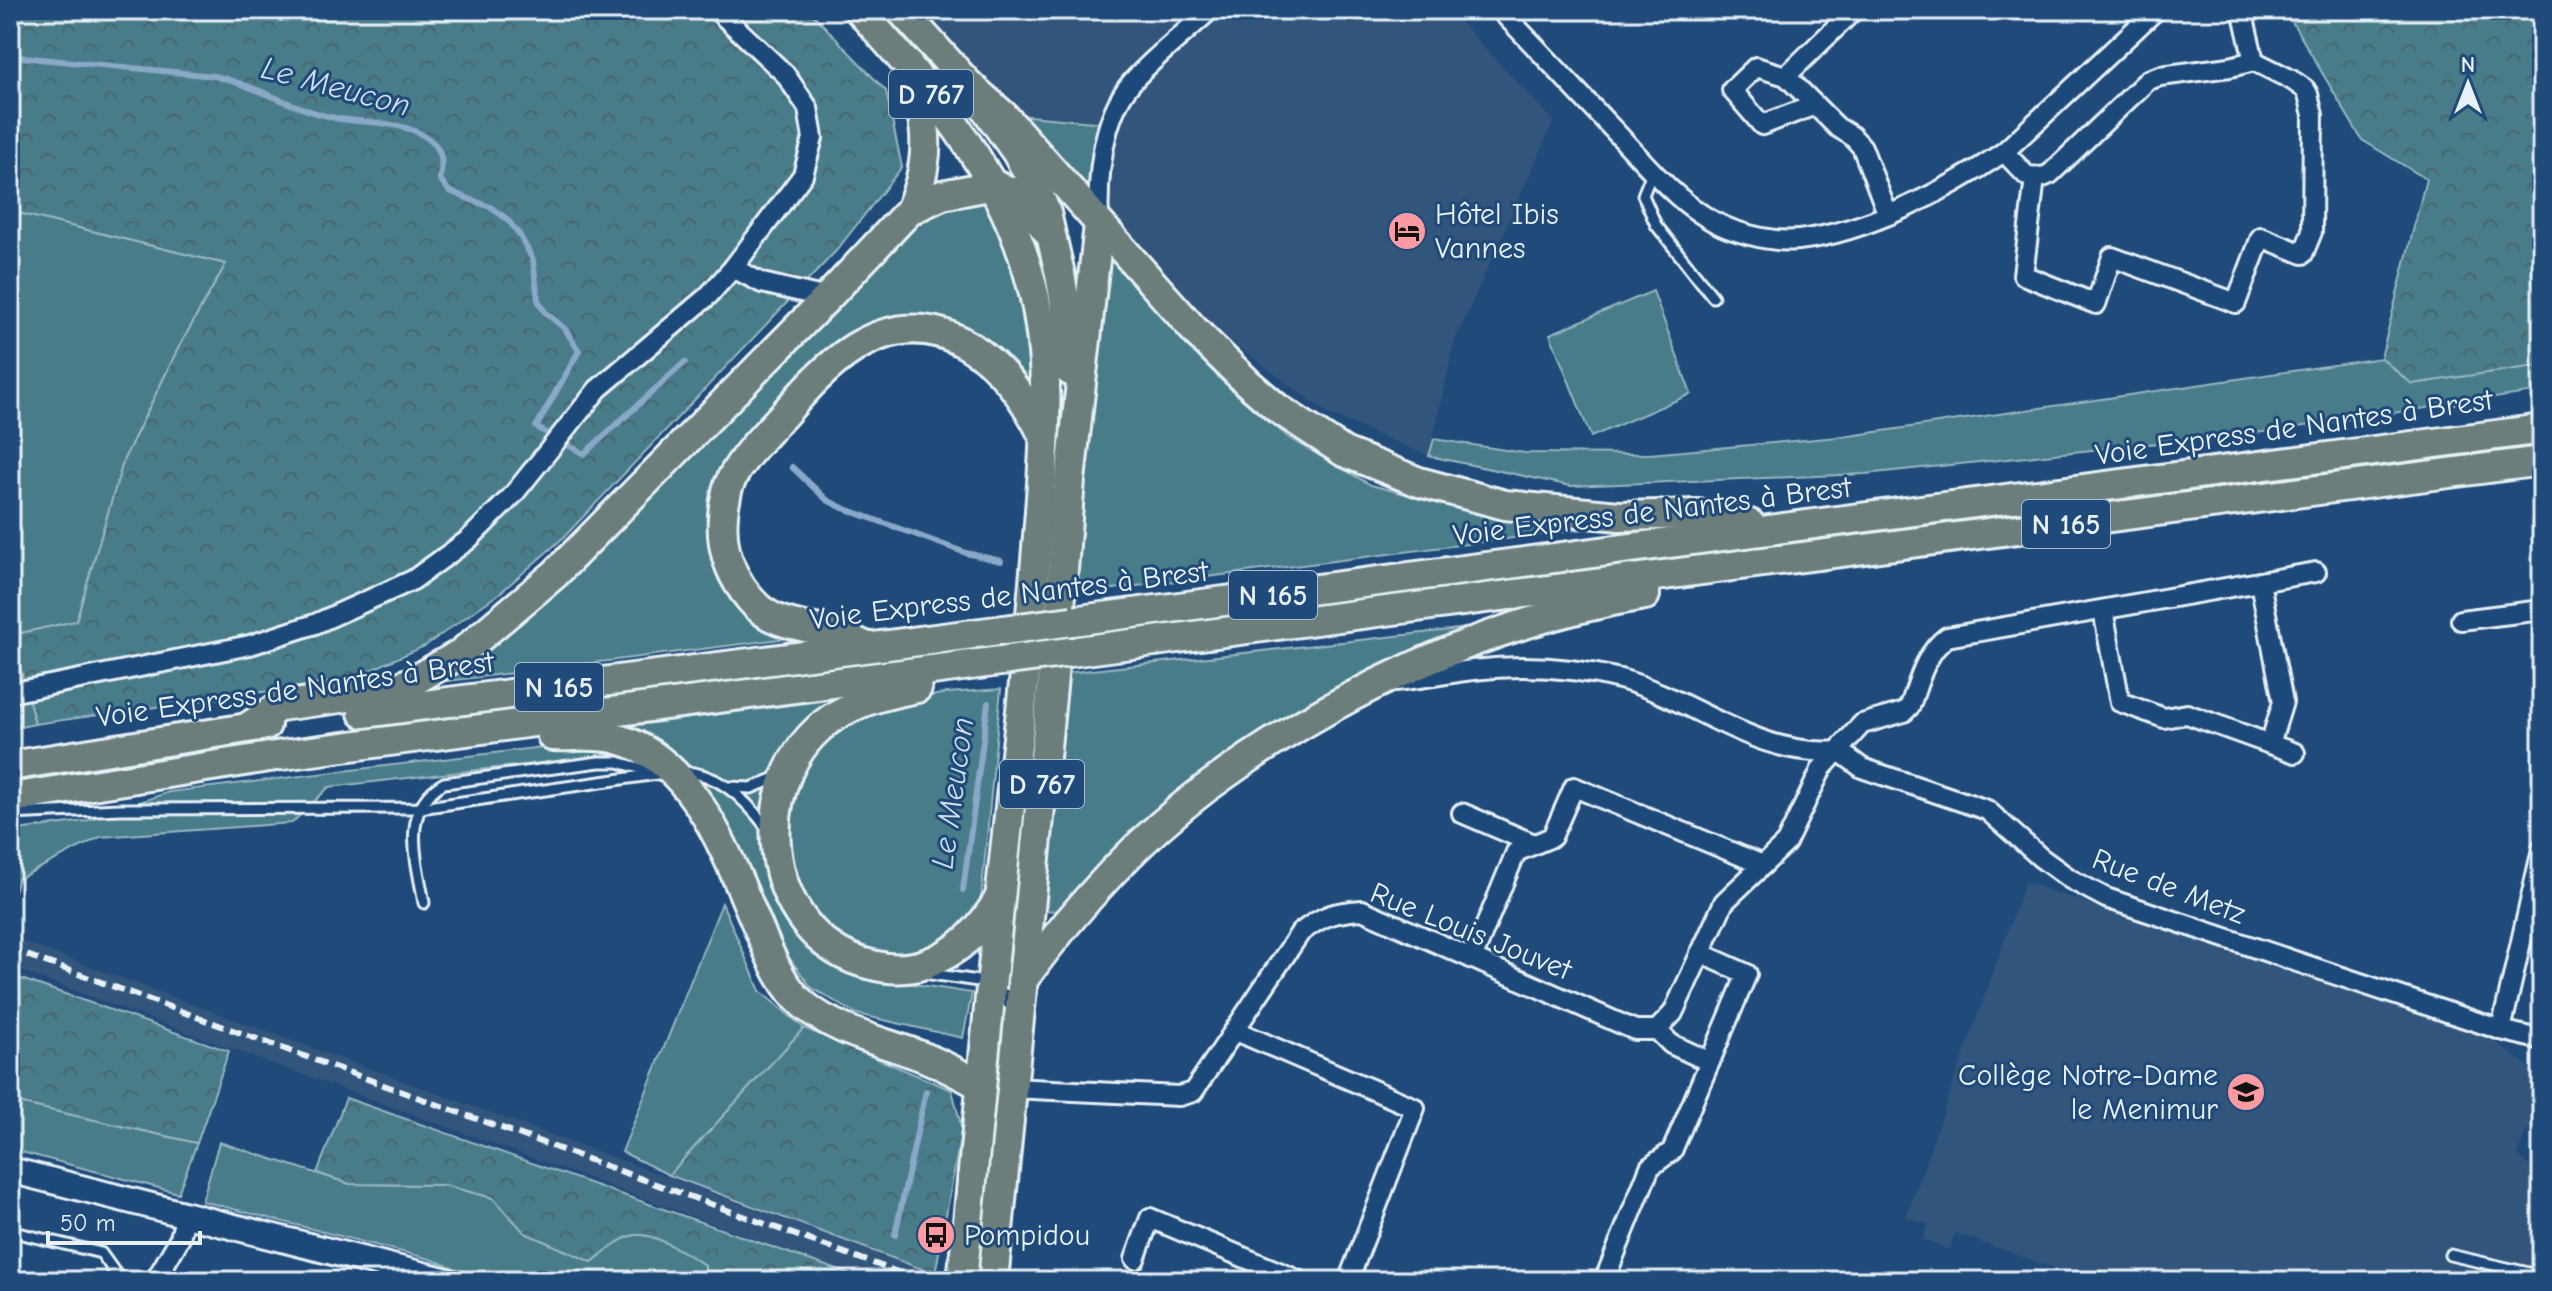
<svg xmlns="http://www.w3.org/2000/svg" width="2552" height="1291" font-family="'Comic Neue',sans-serif">
<style>
.built{fill:#32547c}
.green{fill:#4a7c89;stroke:#99b6c0;stroke-width:2}
.forest{fill:url(#forest-crowns);stroke:#99b6c0;stroke-width:2}
.lines{fill:none;stroke-linecap:round;stroke-linejoin:round}
.stream{stroke:#8aa8c7;stroke-width:6}
.service-casing{stroke:#e8f1f8;stroke-width:15}
.minor-casing{stroke:#e8f1f8;stroke-width:24}
.secondary-casing{stroke:#e8f1f8;stroke-width:30}
.primary-casing{stroke:#e8f1f8;stroke-width:34}
.trunk-casing{stroke:#e8f1f8;stroke-width:34}
.service{stroke:#1f4a7a;stroke-width:9}
.minor{stroke:#1f4a7a;stroke-width:18}
.secondary{stroke:#1f4a7a;stroke-width:24}
.primary{stroke:#6c7e7c;stroke-width:28}
.trunk{stroke:#6c7e7c;stroke-width:28}
.rail{stroke:#e8f1f8;stroke-width:6;stroke-dasharray:12 6;stroke-linecap:butt}
.trunk-bridge-casing{stroke:#e8f1f8;stroke-width:34;stroke-linecap:butt}
.trunk-bridge{stroke:#6c7e7c;stroke-width:28}
.labels{text-anchor:middle;stroke-width:6;stroke-linejoin:round;paint-order:stroke}
.shield{fill:#1f4a7a;stroke:#acbfd2;stroke-width:2}
.shield-label{font-size:28px;font-weight:bold;fill:#e8f1f8}
.poi-label{font-size:30px;fill:#e8f1f8;stroke:#1f4a7a;text-anchor:start}
.street-label{font-size:30px;fill:#e8f1f8;stroke:#1f4a7a}
.water-label{font-size:32px;font-style:italic;fill:#d1dfec;stroke:#1f4a7a}
</style>
<defs>
<pattern id="forest-crowns" width="20" height="18" patternUnits="userSpaceOnUse" patternTransform="scale(2)"><rect width="20" height="18" fill="#4a7c89"/><path d="M2 6a3 3 0 1 1 6 0M12 15a3 3 0 1 1 6 0" fill="none" stroke="#48656d"/></pattern>
</defs>
<rect width="100%" height="100%" fill="#1f4a7a"/>
<filter id="ink" filterUnits="userSpaceOnUse"><feTurbulence type="fractalNoise" baseFrequency=".0125" numOctaves="2"/><feDisplacementMap in="SourceGraphic" scale="16" xChannelSelector="R" yChannelSelector="G"/><feConvolveMatrix kernelMatrix="1 2 1 2 8 2 1 2 1" color-interpolation-filters="sRGB"/></filter>
<g filter="url(#ink)">
<g class="built">
<path d="M921 10H1449L1554 121 1454 343 1429 456 1330 415 1227 339Z"/>
<path d="M2025 882 2491 1039 2519 1059 2542 1077V1116L2525 1133 2518 1155 2542 1178V1281H2090L1955 1233 1949 1250 1922 1240 1928 1224 1906 1217Z"/>
<path d="M10 937 252 1026 954 1281H871L232 1049 10 967Z"/>
</g>
<g class="green">
<path d="M1018 115 1103 123 1090 191 1085 192Z"/>
<path d="M945 200H982C1020 255 1024 330 1032 395L915 321 764 421 712 549 796 637 433 683 914 222Z"/>
<path d="M10 211 226 264 178 349 124 459 76 621 12 635 35 724 10 729Z"/>
<path d="M1111 258 1220 379 1289 438 1371 485 1475 512 1600 524 1599 527 1074 594 1106 268Z"/>
<path d="M1653 291 1691 394 1591 437 1550 334Z"/>
<path d="M2381 358 2412 384 2542 365V391L2263 432 1865 474 1571 486 1429 456 1434 439 1525 453 1650 454 1849 436Z"/>
<path d="M1476 627 1366 680 1061 911 1038 910 1066 673Z"/>
<path d="M1001 689 981 899 968 922 901 982 972 993 963 1038 857 1014 812 988 778 943 661 748 630 726 836 699 852 721 893 703 947 693Z"/>
<path d="M593 741 633 760 610 755 329 787 292 823 100 837 18 879 10 903V831L85 821 169 792Z"/>
<path d="M722 903 760 991 804 1028 669 1175 622 1152Z"/>
<path d="M10 1101 197 1143 178 1193 10 1149Z"/>
<path d="M219 1142 350 1184 444 1185 493 1198 525 1233 592 1262C605 1252 619 1238 635 1235 655 1232 688 1255 705 1265V1281H489L430 1259 202 1201Z"/>
</g>
<g class="forest">
<path d="M10 10H809L886 91 902 167 836 251 564 537 500 593 425 646 348 680 35 724 12 635 76 621 124 459 178 349 226 264 10 211Z"/>
<path d="M2285 10H2542V365L2412 384 2381 358 2426 179 2362 140Z"/>
<path d="M10 975 229 1051 197 1143 10 1101Z"/>
<path d="M804 1028 952 1090 962 1129 935 1274 669 1175Z"/>
<path d="M346 1098 869 1281H705V1265C688 1255 655 1232 635 1235 619 1238 605 1252 592 1262L525 1233 493 1198 444 1185 350 1184 317 1173Z"/>
</g>
<g class="lines">
<g class="stream">
<path d="M10 56 214 76C256 85 292 109 335 118 365 124 406 120 430 140 443 150 443 163 440 179L449 191 490 207 507 219 519 234 533 260 538 300 545 312 565 329 579 351 536 427 584 454 685 362"/>
<path d="M792 467 827 500 843 508 966 553 1001 561"/>
<path d="M963 890 988 703"/>
<path d="M895 1235 926 1091"/>
</g>
<g class="service-casing">
<g id="service">
<path d="M1653 170 1643 195 1656 225 1713 297"/>
<path d="M683 772C720 772 749 803 769 831"/>
<path d="M730 787 751 788 781 776"/>
<path d="M10 814 120 809 420 808 664 773"/>
<path d="M424 903C417 861 399 808 444 783L599 762H618L653 772"/>
<path d="M924 973 978 981 1009 996 1008 1004"/>
<path d="M10 1231 101 1253 121 1281"/>
<path d="M2450 1255 2542 1276"/>
</g>
</g>
<g class="minor-casing">
<g id="minor">
<path d="M1500 10C1537 48 1573 87 1609 125 1645 162 1683 213 1733 230 1753 237 1778 242 1799 240 1868 232 1947 190 2004 152L2156 10"/>
<path d="M2242 10 2254 61"/>
<path d="M1786 76 1854 10"/>
<path d="M1815 105 1762 125 1732 90 1756 67 1786 76 1837 127 1852 136 1862 147 1888 215"/>
<path d="M2004 152 2027 176 2043 177 2050 174 2148 80 2160 76 2230 67 2254 61 2292 80 2305 89 2308 94 2313 115 2312 232 2303 254 2261 237 2236 303 2112 257 2096 304 2023 275 2035 178"/>
<path d="M1099 225C1097 181 1101 117 1132 82 1155 56 1184 34 1210 10"/>
<path d="M733 268 762 283 827 298"/>
<path d="M2260 582 2283 702 2270 744"/>
<path d="M2103 610 2120 702 2164 718 2187 714 2295 753"/>
<path d="M2461 620 2542 610"/>
<path d="M1394 681C1421 679 1447 673 1473 670 1522 664 1572 667 1620 679 1696 700 1756 758 1839 751L1862 768 1987 810 2041 858 2070 879 2106 898 2501 1030 2542 1040"/>
<path d="M10 693 250 645 315 624 413 580 468 540 513 495 598 389 708 296 733 268 803 175 813 138 808 108 785 74 717 10"/>
<path d="M1462 813 1534 844"/>
<path d="M1472 959 1516 852 1552 837 1574 787 1763 865"/>
<path d="M1657 1030 1671 1044 1710 1062"/>
<path d="M2501 1030 2542 849"/>
<path d="M1236 1031 1415 1108 1348 1281"/>
<path d="M1011 1088 1179 1096 1193 1092 1300 933C1323 915 1334 912 1362 910L1635 1030H1657L1673 1013 1724 902 1786 843 1822 768 1862 724 1904 712 1910 706C1919 681 1925 653 1947 637L2316 572"/>
<path d="M1135 1259 1150 1218 1300 1281"/>
<path d="M155 1281 180 1238 186 1214"/>
<path d="M1604 1281 1650 1167 1672 1151 1747 974 1700 953"/>
</g>
</g>
<g class="secondary-casing">
<path id="secondary" d="M10 1170 447 1281"/>
</g>
<g class="primary-casing">
<g id="primary">
<path d="M859 10C930 88 998 168 1028 271 1054 357 1045 448 1038 536 1031 621 1022 705 1012 789 993 953 979 1117 962 1281"/>
<path d="M901 10 968 84 1017 153 1034 183 1046 213 1060 274 1065 303 1070 371"/>
<path d="M993 1281 1061 596 1070 480 1099 225"/>
</g>
</g>
<g class="trunk-casing">
<g id="trunk">
<path d="M908 64C927 118 934 156 910 210"/>
<path d="M968 84 1004 116 1196 332 1248 383 1277 408 1344 452 1419 482 1505 505 1619 516 1698 514 1750 524"/>
<path d="M1072 621 2542 429"/>
<path d="M865 646C856 642 847 637 837 634 806 625 772 627 750 599 723 567 717 532 727 491 733 466 766 433 784 414 805 390 827 365 854 348 938 296 1009 362 1044 437"/>
<path d="M1070 652 2542 461"/>
<path d="M917 688C891 693 865 699 842 712 742 767 757 939 872 965 891 970 907 970 925 964 960 952 982 928 1000 897"/>
<path d="M363 713 1004 630"/>
<path d="M248 727 280 706 386 692 413 681 460 654 555 574 827 298 910 210 942 195 994 185 1018 194 1048 232"/>
<path d="M552 736C574 737 595 733 618 739 696 760 729 861 758 927 770 955 780 984 804 1005 838 1033 886 1042 926 1058 945 1066 962 1075 980 1085"/>
<path d="M10 766 266 725"/>
<path d="M10 798 282 755 978 664"/>
<path d="M1022 981C1074 910 1135 841 1206 788 1334 694 1487 621 1645 595"/>
</g>
</g>
<use href="#service" class="service"/>
<use href="#minor" class="minor"/>
<use href="#secondary" class="secondary"/>
<use href="#primary" class="primary"/>
<use href="#trunk" class="trunk"/>
<path class="rail" d="M10 949 922 1281"/>
<g class="trunk-bridge-casing">
<g id="trunk-bridge">
<path d="M1004 630 1072 621"/>
<path d="M978 664 1070 652"/>
</g>
</g>
<use href="#trunk-bridge" class="trunk-bridge"/>
</g>
</g>
<defs>
<g id="hotel-disc" transform="scale(2)"><circle r="9.5" fill="#ff9aa2" stroke="#1f4a7a"/><path d="M-6-4.5h1.5V1H6V5H4.5V3h-9V5H-6ZM-4 0a1.8 1.8 0 1 1 3.6 0ZM.5 0V-2.5h3Q6-2.5 6 0Z" fill="#111"/></g>
<g id="school-disc" transform="scale(2)"><circle r="9.5" fill="#ff9aa2" stroke="#1f4a7a"/><path d="M0-5L7-2L0 1L-7-2ZM-4 1L0 2.5L4 1V4Q0 6-4 4Z" fill="#111"/></g>
<g id="bus-disc" transform="scale(2)"><circle r="9.5" fill="#ff9aa2" stroke="#1f4a7a"/><path d="M-5-6H5V4H4V6H2V4H-2V6H-4V4H-5ZM-3.5-4V0h7V-4ZM-3.5 1.2v1.5H-2V1.2ZM2 1.2v1.5H3.5V1.2Z" fill="#111"/></g>
</defs>
<g fill-rule="evenodd">
<use href="#hotel-disc" x="1407" y="231"/>
<use href="#school-disc" x="2246" y="1092"/>
<use href="#bus-disc" x="936" y="1235"/>
</g>
<g class="labels">
<g class="shield">
<rect x="889" y="70" width="84" height="48" rx="6"/>
<rect x="2022" y="500" width="88" height="48" rx="6"/>
<rect x="1229" y="571" width="88" height="48" rx="6"/>
<rect x="515" y="663" width="88" height="48" rx="6"/>
<rect x="1000" y="760" width="84" height="48" rx="6"/>
</g>
<g class="shield-label">
<text x="931" y="104">D 767</text>
<text x="2066" y="534">N 165</text>
<text x="1273" y="605">N 165</text>
<text x="559" y="697">N 165</text>
<text x="1042" y="794">D 767</text>
</g>
<g class="poi-label">
<text x="1435" y="224">Hôtel Ibis<tspan x="1435" dy="34">Vannes</tspan></text>
<text x="2218" y="1085" text-anchor="end">Collège Notre-Dame<tspan x="2218" dy="34">le Menimur</tspan></text>
<text x="964" y="1245">Pompidou</text>
</g>
<g class="street-label">
<text transform="translate(2294 427) rotate(-8)" y="10">Voie Express de Nantes à Brest</text>
<text transform="translate(1652 511) rotate(-7)" y="10">Voie Express de Nantes à Brest</text>
<text transform="translate(1009 595) rotate(-7)" y="10">Voie Express de Nantes à Brest</text>
<text transform="translate(295 689) rotate(-8)" y="10">Voie Express de Nantes à Brest</text>
<text transform="translate(2169 886) rotate(21)" y="10">Rue de Metz</text>
<text transform="translate(1471 931) rotate(22)" y="10">Rue Louis Jouvet</text>
</g>
<g class="water-label">
<text transform="translate(336 86) rotate(15)" y="11">Le Meucon</text>
<text transform="translate(952 793) rotate(-82)" y="11">Le Meucon</text>
</g>
</g>
<rect width="2552" height="1291" fill="none" stroke="#1f4a7a" stroke-width="40"/>
<rect x="20" y="20" width="2512" height="1251" fill="none" stroke="#e8f1f8" stroke-width="3" filter="url(#ink)"/>
<g transform="translate(2468 84)" stroke="#1f4a7a" stroke-width="6" paint-order="stroke">
<path d="M0-6L14 30L0 20L-14 30Z" fill="#e8f1f8"/>
<text y="-12" font-size="22" font-weight="bold" text-anchor="middle" fill="#e8f1f8">N</text>
</g>
<path d="M48 1231v12h152v-12" fill="none" stroke="#e8f1f8" stroke-width="4"/>
<text x="60" y="1231" font-size="24" fill="#e8f1f8" stroke="#1f4a7a" stroke-width="6" paint-order="stroke">50 m</text>
</svg>
